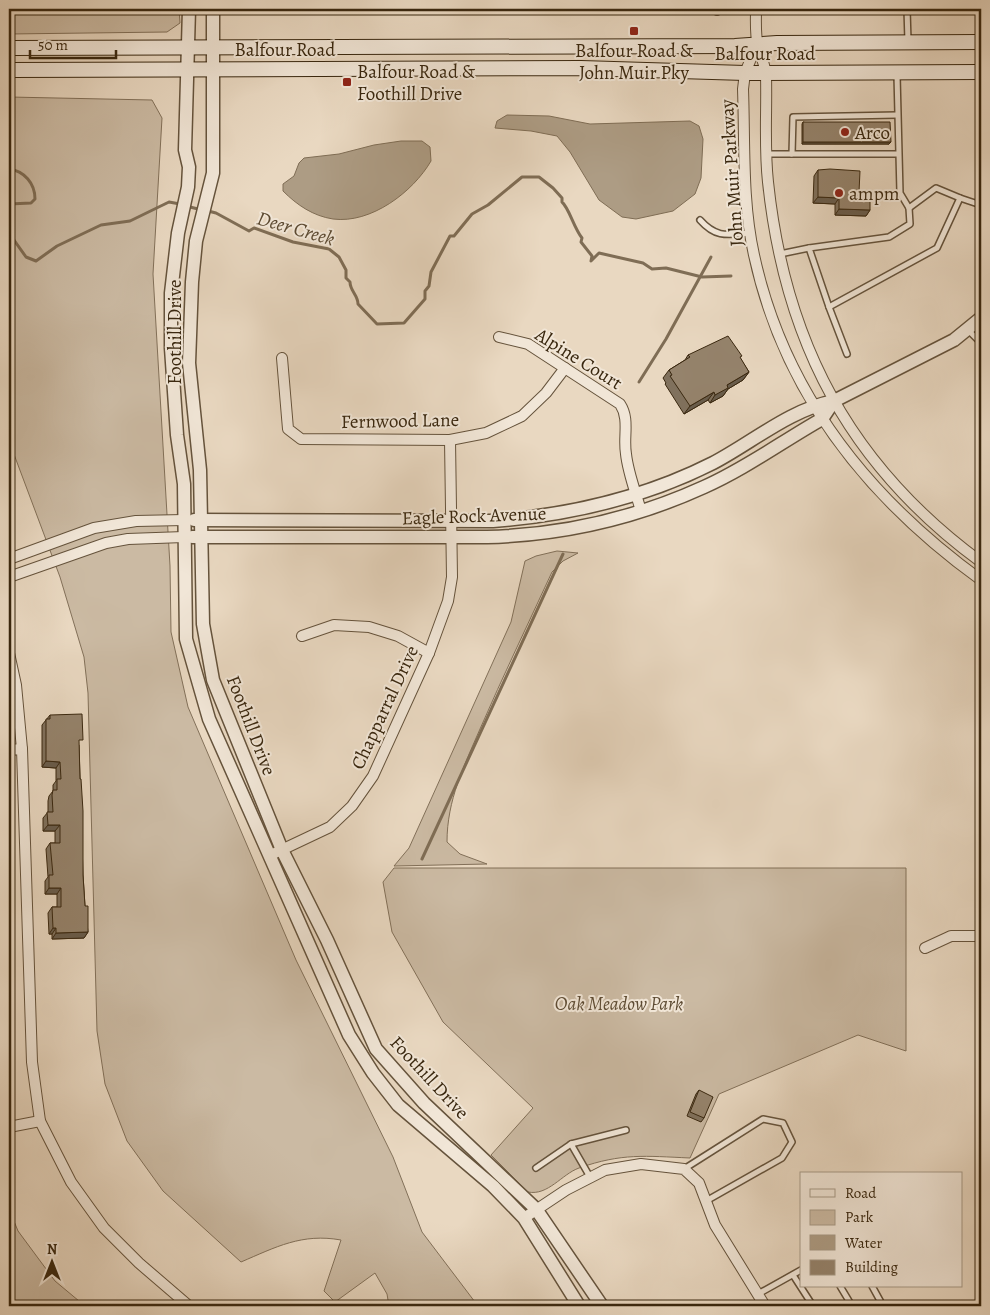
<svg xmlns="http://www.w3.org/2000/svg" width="990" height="1315" font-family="Alegreya,serif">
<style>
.green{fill:#cbbaa3;stroke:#827059}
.water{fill:#ad9c84;stroke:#7f6d55}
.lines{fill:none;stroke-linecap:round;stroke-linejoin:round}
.stream{stroke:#7f6d55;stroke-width:3}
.service-casing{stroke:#65533c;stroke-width:8}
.minor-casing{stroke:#65533c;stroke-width:12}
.tertiary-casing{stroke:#65533c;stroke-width:15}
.secondary-casing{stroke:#39270f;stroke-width:16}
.service{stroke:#f1e6d7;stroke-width:5}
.minor{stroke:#f1e6d7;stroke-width:10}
.tertiary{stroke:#f1e6d7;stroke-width:12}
.secondary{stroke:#f1e6d7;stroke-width:14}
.wall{fill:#80715d;stroke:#39270f}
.shaded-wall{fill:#685c4c;stroke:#39270f}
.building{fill:#95836c;stroke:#39270f}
.poi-dot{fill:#8f2418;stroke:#f1e6d7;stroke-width:2}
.labels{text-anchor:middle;stroke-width:4;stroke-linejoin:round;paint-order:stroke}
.street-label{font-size:19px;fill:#39270f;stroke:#f1e6d7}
.poi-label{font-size:19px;fill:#39270f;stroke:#f1e6d7;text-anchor:start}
.park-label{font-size:19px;font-style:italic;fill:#5e4c34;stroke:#f1e6d7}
.water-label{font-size:20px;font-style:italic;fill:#5c4a32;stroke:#f1e6d7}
</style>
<rect width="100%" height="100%" fill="#e9d8c1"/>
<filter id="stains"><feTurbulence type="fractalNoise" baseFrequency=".004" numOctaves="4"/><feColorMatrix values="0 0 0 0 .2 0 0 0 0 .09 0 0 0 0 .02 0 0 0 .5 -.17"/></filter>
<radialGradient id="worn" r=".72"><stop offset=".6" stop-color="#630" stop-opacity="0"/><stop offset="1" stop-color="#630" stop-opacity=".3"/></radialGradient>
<g class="green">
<path d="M9 9H179L180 23 167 32 9 34Z"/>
<path d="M9 97 152 100 162 118 153 274 170 566 171 632 188 707 296 960 393 1157 422 1232 478 1306H389L387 1294 375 1273 335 1302 324 1291 341 1240C302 1233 276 1247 241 1262L163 1191 127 1141 105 1084 97 1031 88 693 84 657 60 577 9 441Z"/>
<path d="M557 551 578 553 563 561 552 572C528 624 503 676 480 729 464 766 447 800 447 842L460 854 487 864 394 866 409 848 511 622 525 561 536 556Z"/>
<path d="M394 868H906V1051L858 1035 719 1094 690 1158C645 1156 622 1153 579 1168 562 1174 548 1196 528 1192L491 1155 533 1108 443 1022 392 932 383 882Z"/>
<path d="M9 1209 18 1231 55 1281 85 1306H9Z"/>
</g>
<g class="water">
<path d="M507 115 549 116 590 124 690 121 699 126 703 139 701 178 695 194 673 211 636 219 622 217 599 200 570 152 557 136 531 131 495 128 497 121Z"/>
<path d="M401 141H422L430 147 431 161C413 192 371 224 333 219 313 216 297 205 283 191V184L294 176 299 163 304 158 339 154 374 145Z"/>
</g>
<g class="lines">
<g class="stream">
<path d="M9 169C24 171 35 183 35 199L31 203 9 204"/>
<path d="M186 206 202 210"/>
<path d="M208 211 216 213 249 231 254 228 293 242 329 249 339 257 346 270V278L350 282C350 291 358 295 358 304L377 324 404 323 425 299V291L429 286 431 272 450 236H454L472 214 488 205 522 177H539L553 188 562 198V202C569 208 574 228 582 238L581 242 592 256 591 261 599 253 643 263 652 269 666 268 702 277 731 276"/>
<path d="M9 233 26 257 36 261 57 246 101 225 130 221 169 202 180 204"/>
<path d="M639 382 666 339 711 257"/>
<path d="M422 859 563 554"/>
</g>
<g class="service-casing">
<g id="service">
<path d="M717 9V12"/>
<path d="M907 9 908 41"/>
<path d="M766 154H898"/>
<path d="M792 154 793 117 897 115"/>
<path d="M909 208 936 188 960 198"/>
<path d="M700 220C716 238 727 235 750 233"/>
<path d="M780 254 809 248"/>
<path d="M829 307 809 248 889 237 910 224 909 208 900 193 897 75"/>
<path d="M968 330 981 343"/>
<path d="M847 354 829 307 937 248 960 198 981 205"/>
<path d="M536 1168 571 1144"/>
<path d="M684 1169 763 1119 783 1123 792 1142 782 1158 706 1201"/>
<path d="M590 1177 571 1144 626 1130"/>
<path d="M793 1275 813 1306"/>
<path d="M840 1286 852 1306"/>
<path d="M872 1286 883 1306"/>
<path d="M758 1294 801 1270"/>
</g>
</g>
<g class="minor-casing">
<g id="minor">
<path d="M756 9C756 21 755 35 758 46 760 56 766 66 766 76 767 111 764 146 768 182 785 343 850 466 981 562"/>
<path d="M757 44 745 73 743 89C745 144 742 201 754 255 784 394 869 499 981 580"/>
<path d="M499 337 528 344 620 404C630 419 623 437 626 454 628 473 636 493 641 511"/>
<path d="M282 358 288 429 301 439 450 440 486 433 522 416 546 393 565 368"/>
<path d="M9 559 94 528 136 521 184 520"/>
<path d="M9 577 106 543 128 539 184 537"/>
<path d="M302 636 334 625 369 627 398 636 429 653"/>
<path d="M9 653 16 685 22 749 32 1062 40 1121 71 1182 104 1228 139 1263 189 1306"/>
<path d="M9 750 22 749"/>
<path d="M275 853 330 827 352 806 373 776 429 653 448 601 452 577 450 440"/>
<path d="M925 948 951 936H981"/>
<path d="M9 1127 40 1121"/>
<path d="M524 1218 566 1190 605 1170 641 1164 684 1169 699 1183 715 1225 765 1306"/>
</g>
</g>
<g class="tertiary-casing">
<g id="tertiary">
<path d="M189 9 185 150 189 167 188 187 178 233 171 293V348L177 435 184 484 186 639 209 719 349 1035 373 1073 398 1105 493 1186 524 1218 579 1306"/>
<path d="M213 9V173L196 241 192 282 189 363 200 470 203 624 213 680 282 850 327 940 376 1049 424 1103 536 1209 602 1306"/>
<path d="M194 520 493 521C570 515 644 498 713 463 753 442 789 410 834 401L954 340 981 318"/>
<path d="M192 537H487C562 535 636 518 704 487 745 469 783 441 822 419L834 401"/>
</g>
</g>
<g class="secondary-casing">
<g id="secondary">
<path d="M9 48 735 46 777 43 981 42"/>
<path d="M9 70 581 68 745 73 981 72"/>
</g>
</g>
<use href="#service" class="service"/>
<use href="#minor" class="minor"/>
<use href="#tertiary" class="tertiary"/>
<use href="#secondary" class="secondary"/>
</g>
<g class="wall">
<path d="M534 9H697L694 13 585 14V11L534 14Z"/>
<path d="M803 122 889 144H802V124Z"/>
<path d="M818 170 859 192 870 210 866 216 835 215V204L813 203 814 176Z"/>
<path d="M688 355 740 358 749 372 743 380 728 389 723 396 710 403 708 400 684 414 665 384 666 383 663 378 669 370 685 360Z"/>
<path d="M50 715 79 745 83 875 85 906 88 932 84 938 52 939V934H49L48 913 52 907H57V894H45V881L48 877 46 849 50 843H55V831H43V818L48 812V801L49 796 53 791V785L56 781V768L42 767V725Z"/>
<path d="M699 1090 704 1118 701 1122 687 1116 696 1094Z"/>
</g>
<g class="shaded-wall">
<path d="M538 9H587L585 11 534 14Z"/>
<path d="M589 9H697L694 13 585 14Z"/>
<path d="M803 142H891L889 144H802Z"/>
<path d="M818 197 839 198 835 204 813 203Z"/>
<path d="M839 209 870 210 866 216 835 215Z"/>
<path d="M749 372 743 380 728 389 723 396 710 403 715 395 727 385Z"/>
<path d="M714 392 708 400 684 414 690 406Z"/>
<path d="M46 761 60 762 56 768 42 767Z"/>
<path d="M48 825H60L55 831H43Z"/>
<path d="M49 888H61L57 894H45Z"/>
<path d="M53 928H56L52 934H49Z"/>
<path d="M88 932 84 938 52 939 56 933Z"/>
</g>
<g class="building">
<path d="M803 122H890L891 142H803Z"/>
<path d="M830 169 860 171 859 192H870V210L839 209V198L818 197V170Z"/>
<path d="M728 336 742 356 740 357 749 372 727 385 728 388 715 395 714 392 690 406 670 376 672 375 669 370 690 357 688 355Z"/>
<path d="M82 714 83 740H79L80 779H81L83 811V875L85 906H88V932L56 933V928H53L52 907H61V888H49V875H53L50 843H60V825H48L47 812H53L52 795 53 790H57V779H61L60 762 46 761V719H50V715Z"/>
<path d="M699 1090 713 1097 704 1118 690 1112Z"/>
</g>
<g class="poi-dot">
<rect x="629" y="26" width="10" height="10" rx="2.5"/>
<rect x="342" y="77" width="10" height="10" rx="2.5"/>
<circle cx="845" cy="132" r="5"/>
<circle cx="839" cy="193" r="5"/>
</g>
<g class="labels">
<g class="street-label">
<text x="285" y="56">Balfour Road</text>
<text x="765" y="60">Balfour Road</text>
<text transform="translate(731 173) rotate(-94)" y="7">John Muir Parkway</text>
<text transform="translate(174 332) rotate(-90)" y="7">Foothill Drive</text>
<text transform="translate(579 358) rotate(32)" y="7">Alpine Court</text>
<text transform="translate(400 420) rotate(-1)" y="7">Fernwood Lane</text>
<text transform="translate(474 515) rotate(-2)" y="7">Eagle Rock Avenue</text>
<text transform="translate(384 707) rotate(-65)" y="7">Chapparral Drive</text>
<text transform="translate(252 725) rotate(69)" y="7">Foothill Drive</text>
<text transform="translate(430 1077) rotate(47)" y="7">Foothill Drive</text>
</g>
<g class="poi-label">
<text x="634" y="57" text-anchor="middle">Balfour Road &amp;<tspan x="634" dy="22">John Muir Pky</tspan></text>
<text x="357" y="78">Balfour Road &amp;<tspan x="357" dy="22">Foothill Drive</tspan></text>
<text x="855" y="139">Arco</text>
<text x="849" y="200">ampm</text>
</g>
<g class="park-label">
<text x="619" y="1010">Oak Meadow Park</text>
</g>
<g class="water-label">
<text transform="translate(296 228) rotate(16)" y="7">Deer Creek</text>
</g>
</g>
<rect width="990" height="1315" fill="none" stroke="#e9d8c1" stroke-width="30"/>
<rect x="10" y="10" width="970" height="1295" fill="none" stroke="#39270f" stroke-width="2.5"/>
<rect x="15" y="15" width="960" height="1285" fill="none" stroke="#39270f"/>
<rect x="800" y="1172" width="162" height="115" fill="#f1e6d7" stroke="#a79a87"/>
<rect x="810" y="1189" width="25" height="8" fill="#f1e6d7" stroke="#a79a87"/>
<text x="845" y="1198" font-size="15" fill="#39270f">Road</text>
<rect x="810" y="1210" width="25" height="15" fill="#cbbaa3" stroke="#a79a87"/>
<text x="845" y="1222" font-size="15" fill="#39270f">Park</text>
<rect x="810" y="1235" width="25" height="15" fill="#ad9c84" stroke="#a79a87"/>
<text x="845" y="1248" font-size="15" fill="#39270f">Water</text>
<rect x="810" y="1260" width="25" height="15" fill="#95836c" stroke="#a79a87"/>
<text x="845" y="1272" font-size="15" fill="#39270f">Building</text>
<g transform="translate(52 1262)" stroke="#f1e6d7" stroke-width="4" paint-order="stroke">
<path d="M0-4L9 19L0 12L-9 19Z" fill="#39270f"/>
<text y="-8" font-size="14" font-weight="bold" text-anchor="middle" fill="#39270f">N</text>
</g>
<path d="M30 50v8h86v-8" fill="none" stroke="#39270f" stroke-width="2.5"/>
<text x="38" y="50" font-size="15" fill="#39270f" stroke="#f1e6d7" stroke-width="4" paint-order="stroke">50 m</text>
<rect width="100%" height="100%" filter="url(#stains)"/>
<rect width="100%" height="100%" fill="url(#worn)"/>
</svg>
